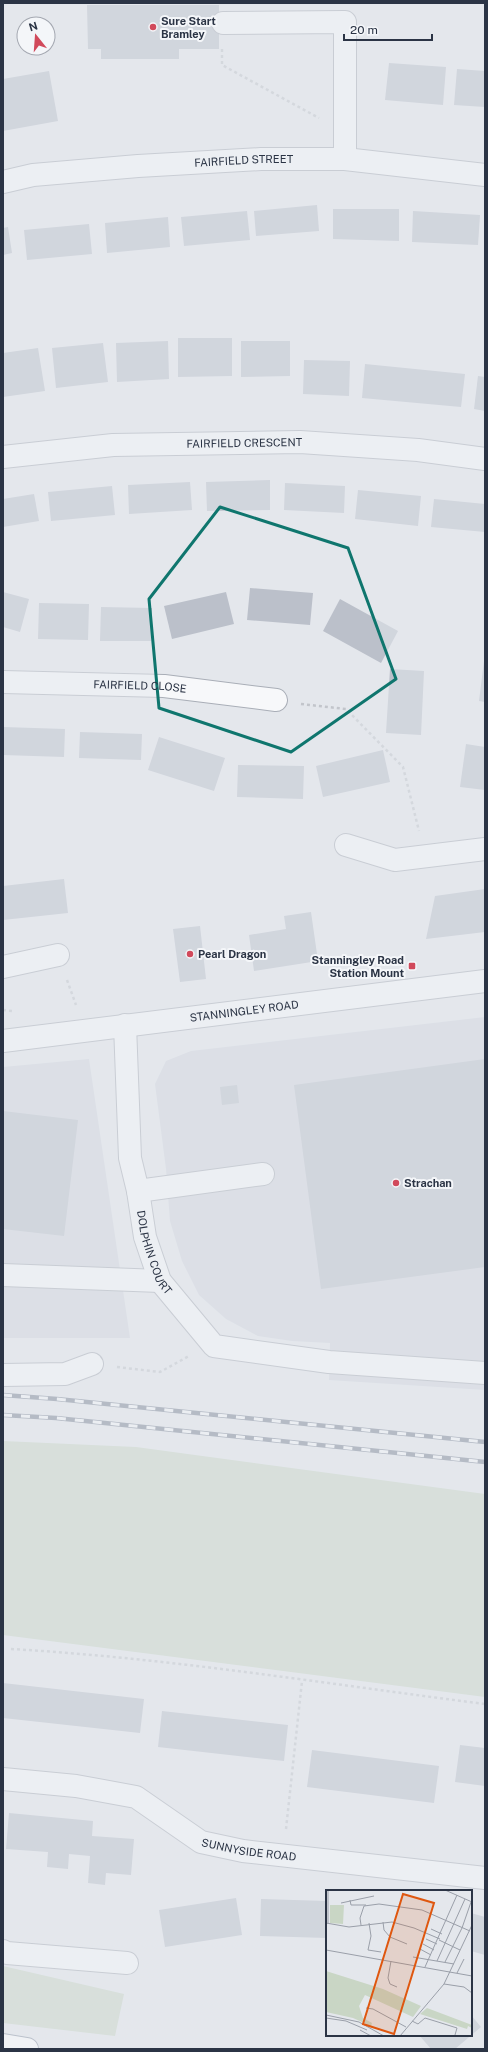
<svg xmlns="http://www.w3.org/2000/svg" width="488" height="2052" font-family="'Public Sans',sans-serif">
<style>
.built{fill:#d2d6de}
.green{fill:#c9d6c5}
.building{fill:#bbc0ca}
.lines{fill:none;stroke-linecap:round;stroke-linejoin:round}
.minor-casing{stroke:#a9aeb7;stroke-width:24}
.highway-casing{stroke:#8b94a3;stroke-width:24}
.path{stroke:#c2c5cb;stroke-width:2.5;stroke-dasharray:3 3;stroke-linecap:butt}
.minor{stroke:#f7f8fa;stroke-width:22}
.highway{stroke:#fff;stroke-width:22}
.rail-casing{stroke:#7d8696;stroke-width:4.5}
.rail{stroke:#f4f6f9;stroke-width:3;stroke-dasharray:9;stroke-linecap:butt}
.marked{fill:none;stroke:#0f766e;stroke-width:3;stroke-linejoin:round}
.poi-dot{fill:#d1495b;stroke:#f4f6f9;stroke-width:1.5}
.labels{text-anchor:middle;stroke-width:4;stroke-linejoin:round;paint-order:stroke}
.poi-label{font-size:11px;font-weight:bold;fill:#2b3445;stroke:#f4f6f9;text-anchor:start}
.street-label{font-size:11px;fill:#2b3445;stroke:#f4f6f9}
.inset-road{fill:none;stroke:#9a9fa9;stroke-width:1}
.view{fill:#df570f;fill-opacity:0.15;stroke:#df570f;stroke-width:2}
.inset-edge{fill:none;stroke:#2b3445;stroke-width:2}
</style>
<rect width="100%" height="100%" fill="#e4e7ec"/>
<g class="built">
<path d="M485 1017V1390L329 1380 330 1343 292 1341 258 1336 226 1319 199 1295 182 1261 170 1221 166 1169 155 1084 166 1061 191 1051Z"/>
<path d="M89 1059 130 1338H3V1067Z"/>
</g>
<g class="green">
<path d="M3 1441 136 1447 485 1494V1697L3 1635Z"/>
<path d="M3 1966 124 1994 115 2036 3 2023Z"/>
</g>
<g class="building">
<path d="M87 5H219V49H179V59H101V49H88Z"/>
<path d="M389 63 446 67 443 105 385 100Z"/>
<path d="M457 69 485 71V107L454 105Z"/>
<path d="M49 71 58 121 3 131V79Z"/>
<path d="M317 205 319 231 256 236 254 211Z"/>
<path d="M333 209H399V241L333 239Z"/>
<path d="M247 211 250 240 184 246 181 217Z"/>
<path d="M413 211 480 215 478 245 412 242Z"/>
<path d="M168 217 170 247 107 253 105 223Z"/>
<path d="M89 224 92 254 27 260 24 230Z"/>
<path d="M8 227 12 253 3 255V228Z"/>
<path d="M178 338H232V376L178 377Z"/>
<path d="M168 341 169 379 117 382 116 343Z"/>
<path d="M241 341H290V376L241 377Z"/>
<path d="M103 343 108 382 56 388 52 348Z"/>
<path d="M38 348 45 391 3 397V353Z"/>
<path d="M304 360 350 361 349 396 303 394Z"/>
<path d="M365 364 465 374 461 407 362 398Z"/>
<path d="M478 376 485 377V411L474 409Z"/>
<path d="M270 480V510L207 511 206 482Z"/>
<path d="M190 482 192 510 129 514 128 485Z"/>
<path d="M285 483 345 486 344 513 284 510Z"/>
<path d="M112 486 115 515 51 521 48 492Z"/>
<path d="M358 490 421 496 418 526 355 519Z"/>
<path d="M34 494 39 521 3 527V499Z"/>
<path d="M434 499 485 504V532L431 527Z"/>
<path d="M250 588 313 593 310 625 247 620Z"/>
<path d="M3 592 29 599 20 632 3 627Z"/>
<path d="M226 592 234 624 172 639 164 606Z"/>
<path d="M340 599 398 631 381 663 323 631Z"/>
<path d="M39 603 89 604 88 640 38 639Z"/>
<path d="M101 607 152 608 151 641H100Z"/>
<path d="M484 661H485V702L479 701Z"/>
<path d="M390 669 424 671 421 735 386 733Z"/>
<path d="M3 727 65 729 64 757 3 755Z"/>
<path d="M80 732 142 734 141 760 79 758Z"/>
<path d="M159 737 225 758 214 791 148 770Z"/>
<path d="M466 744 485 747V790L460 787Z"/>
<path d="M383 750 390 782 323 797 316 766Z"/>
<path d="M238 765 304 766 303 799 237 797Z"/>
<path d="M64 879 68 913 3 920V886Z"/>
<path d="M485 889V932L426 939 435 896Z"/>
<path d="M311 912 318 961 254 971 249 935 286 929 284 916Z"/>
<path d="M200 926 206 979 180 982 173 929Z"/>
<path d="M485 1059V1267L321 1289 294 1085Z"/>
<path d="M237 1085 239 1103 222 1105 220 1087Z"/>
<path d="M3 1111 78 1120 64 1236 3 1229Z"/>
<path d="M3 1683 144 1699 140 1733 3 1718Z"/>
<path d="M162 1711 288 1725 284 1761 158 1747Z"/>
<path d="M460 1745 485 1748V1786L455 1782Z"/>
<path d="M312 1750 439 1766 434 1803 307 1787Z"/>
<path d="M9 1813 93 1821 92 1836 134 1839 131 1875 106 1873 105 1885 88 1883 90 1856 69 1854 68 1869 47 1867 48 1852 6 1849Z"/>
<path d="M236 1898 242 1935 165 1947 159 1910Z"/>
<path d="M261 1899 327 1901V1938L260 1936Z"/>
<path d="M471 1913 485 1917V1955L471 1951Z"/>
<path d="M471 2015 481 2027 455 2049H431L419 2035H471Z"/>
</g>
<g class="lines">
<g class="minor-casing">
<g id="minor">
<path d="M223 23 345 22V159"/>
<path id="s1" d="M3 182 33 175 138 166 261 159H345L485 175"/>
<path id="s2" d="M3 457 113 445 300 442 418 450 485 459"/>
<path id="s3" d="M3 682 164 686 276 700"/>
<path d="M346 845 395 860 485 849"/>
<path d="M3 967 58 955"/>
<path id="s4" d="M125 1025 130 1158 138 1191 145 1237 160 1281 214 1346 329 1362 485 1373"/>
<path id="s5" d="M3 1041 485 981"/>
<path d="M138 1191 263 1174"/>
<path d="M3 1275 160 1281"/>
<path d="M3 1375 65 1374 92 1364"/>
<path id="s6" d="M3 1779 76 1786 136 1797 201 1842 243 1851 485 1878"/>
<path d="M3 1951 7 1953 127 1963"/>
</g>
</g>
<g class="highway-casing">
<path id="highway" d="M3 2045 27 2049"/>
</g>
<g class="path">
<path d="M222 49V65L319 118"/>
<path d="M301 704 346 709 403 767 419 831"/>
<path d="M67 980 76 1005"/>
<path d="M3 1010 12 1011"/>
<path d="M117 1367 160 1372 189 1356"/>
<path d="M11 1649C170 1658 327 1684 485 1704"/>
<path d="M286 1829 302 1681"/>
</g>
<use href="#minor" class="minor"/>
<use href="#highway" class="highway"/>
<g class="rail-casing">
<g id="rail">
<path d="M3 1395 57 1399 485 1442"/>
<path d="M3 1415 56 1418 485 1462"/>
</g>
</g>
<use href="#rail" class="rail"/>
</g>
<path d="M0 0H488V2052H0ZM220 507 348 548 396 679 291 752 159 708 149 599Z" fill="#e4e7ec" fill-opacity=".55" fill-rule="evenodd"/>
<path class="marked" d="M220 507 348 548 396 679 291 752 159 708 149 599Z"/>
<g class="poi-dot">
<circle cx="153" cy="27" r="4"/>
<circle cx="190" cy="954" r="4"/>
<rect x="408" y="962" width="8" height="8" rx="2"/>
<circle cx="396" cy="1183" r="4"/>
</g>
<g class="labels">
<g class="poi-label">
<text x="161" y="25">Sure Start<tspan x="161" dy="13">Bramley</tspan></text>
<text x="198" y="958">Pearl Dragon</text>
<text x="404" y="964" text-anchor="end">Stanningley Road<tspan x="404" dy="13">Station Mount</tspan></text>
<text x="404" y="1187">Strachan</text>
</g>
<g class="street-label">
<text dy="4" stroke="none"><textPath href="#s1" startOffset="242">FAIRFIELD STREET</textPath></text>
<text dy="4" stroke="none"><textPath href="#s2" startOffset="242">FAIRFIELD CRESCENT</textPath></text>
<text dy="4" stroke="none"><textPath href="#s3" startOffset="137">FAIRFIELD CLOSE</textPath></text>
<text dy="4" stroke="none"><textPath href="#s5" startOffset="243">STANNINGLEY ROAD</textPath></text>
<text dy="4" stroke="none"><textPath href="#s4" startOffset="231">DOLPHIN COURT</textPath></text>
<text dy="4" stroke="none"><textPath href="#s6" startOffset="262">SUNNYSIDE ROAD</textPath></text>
</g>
</g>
<g transform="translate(326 1890)">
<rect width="146" height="146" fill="#e4e7ec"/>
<path d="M4 15H18L17 34 4 33ZM0 81 57 99 95 116 87 127 39 105 33 116 37 128 46 133 45 136 27 128 0 122ZM101 118 146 135V138L142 136 141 139 94 124Z" fill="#c9d6c5"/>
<path class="inset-road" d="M119 0 146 12M24 10 25 15H40M15 13 48 6M57 32 58 40 64 47 81 54M0 33 23 37 66 32 88 38 114 49M43 33 45 46 42 60 55 62M2 34V0M35 35 34 28 38 16 53 14 96 20 144 41M105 39 116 44M100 49 111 54M113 50 134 60M97 54 108 60M94 59 105 65M0 60 146 86M87 67 128 74M65 71 62 88 64 94 71 97M111 71 139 9M119 72 136 38 145 12M99 77 131 5M131 83 138 69M118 94 138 97 146 103M40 118 47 119 80 137M0 125 33 132 58 146M0 128 20 131 41 140M86 131 92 134 99 128 112 132 131 138 129 145M34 140 45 146M74 146 118 94 146 35"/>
<path class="view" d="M77 4 108 13 68 144 37 134Z"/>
<rect width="146" height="146" class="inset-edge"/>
</g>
<rect width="488" height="2052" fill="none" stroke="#2b3445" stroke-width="8"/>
<g transform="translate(36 36) rotate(343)"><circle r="19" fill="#f4f6f9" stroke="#a4a8b1"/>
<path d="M0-3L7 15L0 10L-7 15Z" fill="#d1495b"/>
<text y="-6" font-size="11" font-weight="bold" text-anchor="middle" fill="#2b3445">N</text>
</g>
<path d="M344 34v6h88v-6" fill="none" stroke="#2b3445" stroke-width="2"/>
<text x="350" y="34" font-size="12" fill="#2b3445" stroke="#f4f6f9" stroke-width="3" paint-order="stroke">20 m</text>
</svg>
